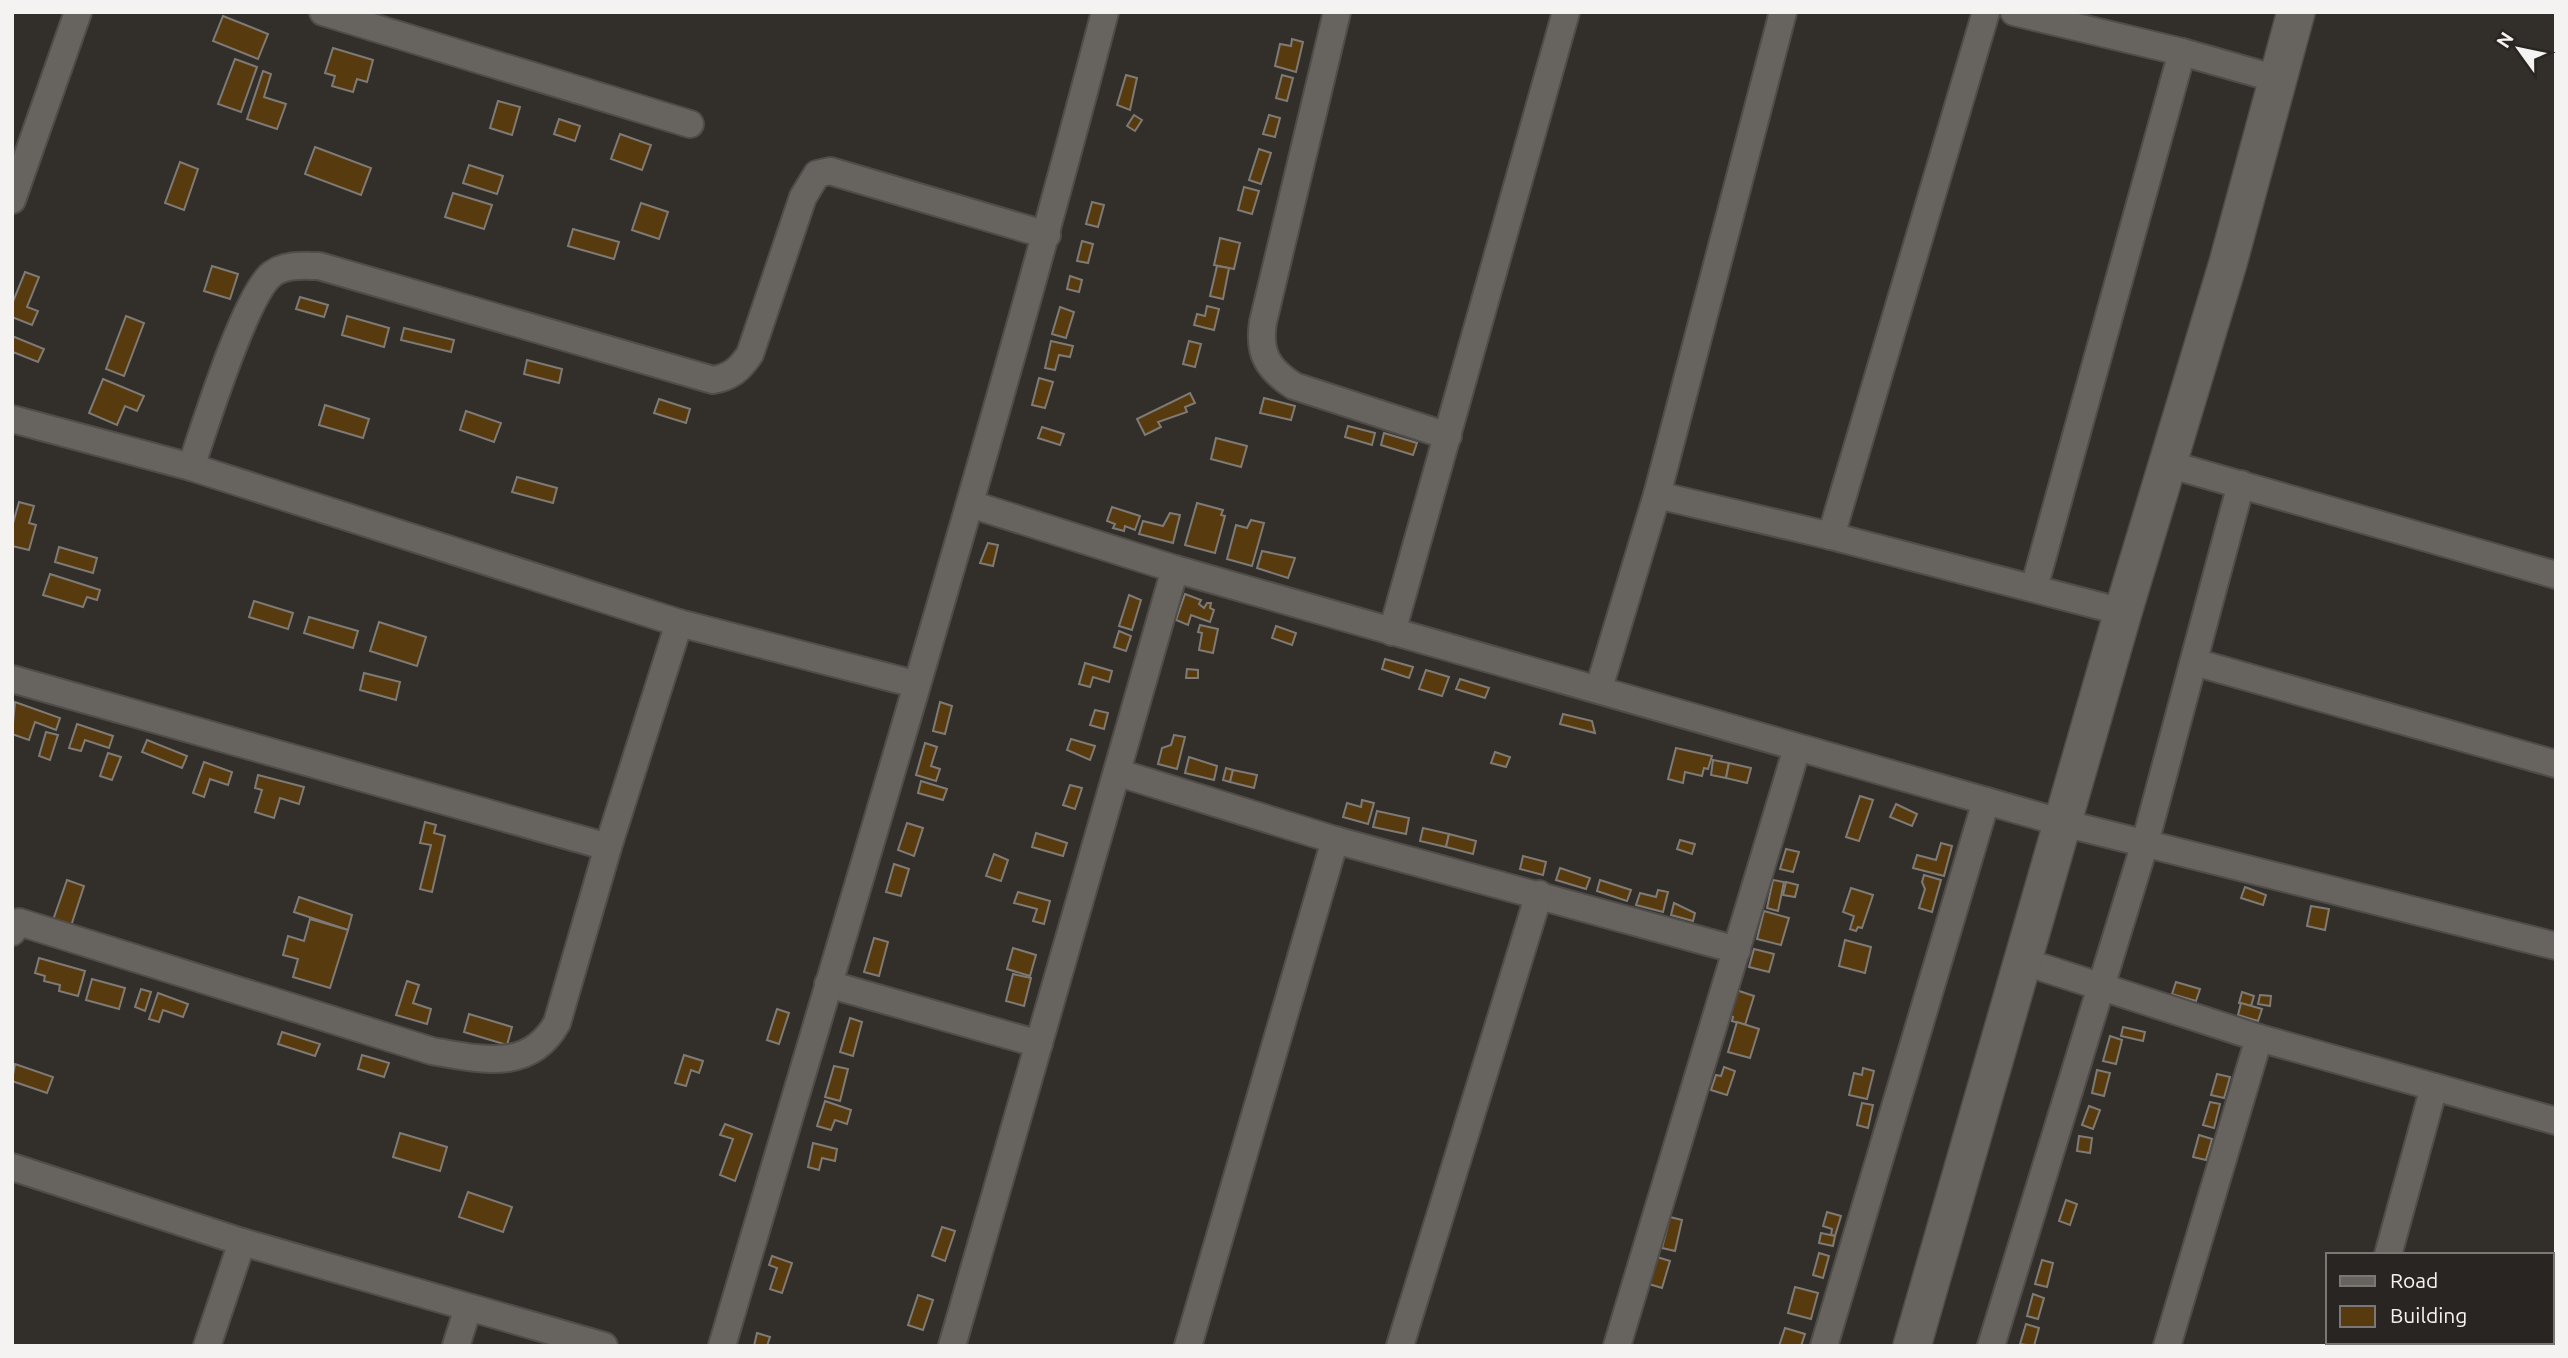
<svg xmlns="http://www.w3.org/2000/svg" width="2568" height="1358" font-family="Ubuntu,sans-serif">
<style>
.building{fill:#583a0f;stroke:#7e7a76;stroke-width:2}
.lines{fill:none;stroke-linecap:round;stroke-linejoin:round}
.street-casing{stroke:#4f4c49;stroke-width:30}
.secondary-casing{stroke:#4f4c49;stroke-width:40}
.street{stroke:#67635f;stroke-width:26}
.secondary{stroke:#67635f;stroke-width:37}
</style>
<rect width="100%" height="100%" fill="#322f2b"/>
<g class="building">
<path d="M223 16 268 34 258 59 213 41Z"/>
<path d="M1292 39 1303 42 1296 72 1275 66 1280 44 1291 46Z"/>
<path d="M333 48 373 60 367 82 357 79 353 92 332 86 335 76 325 73Z"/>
<path d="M235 59 257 67 241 112 218 104Z"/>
<path d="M263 71 271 74 264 97 286 104 277 129 247 119Z"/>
<path d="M1126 75 1137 78 1130 110 1117 105Z"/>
<path d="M1282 75 1293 78 1287 101 1276 98Z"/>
<path d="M498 101 520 107 512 135 490 128Z"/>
<path d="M1134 115 1142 120 1135 131 1127 126Z"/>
<path d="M1269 115 1280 118 1275 137 1263 134Z"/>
<path d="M559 119 580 126 575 141 554 134Z"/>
<path d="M620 134 651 145 642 170 611 159Z"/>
<path d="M315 147 371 168 361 195 305 174Z"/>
<path d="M1259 149 1271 153 1261 184 1249 180Z"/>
<path d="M180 162 198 169 184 210 165 203Z"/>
<path d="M469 165 503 176 497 194 463 183Z"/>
<path d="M1244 187 1259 191 1252 214 1238 210Z"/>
<path d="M453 193 492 205 484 229 445 217Z"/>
<path d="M1092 202 1104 205 1098 227 1086 224Z"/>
<path d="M641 203 668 212 659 239 632 230Z"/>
<path d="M573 229 619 242 614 259 568 246Z"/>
<path d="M1220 238 1240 243 1234 269 1214 265Z"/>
<path d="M1082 241 1093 244 1088 263 1077 261Z"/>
<path d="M212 266 238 274 230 299 204 291Z"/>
<path d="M1217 266 1229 268 1223 299 1210 296Z"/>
<path d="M25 272 39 277 27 307 38 311 32 325 12 317V304Z"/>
<path d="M1070 276 1082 280 1079 292 1067 289Z"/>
<path d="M300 297 328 305 324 317 296 309Z"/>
<path d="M1207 306 1219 309 1214 330 1194 325 1197 314 1205 316Z"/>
<path d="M1060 307 1074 312 1066 338 1052 334Z"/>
<path d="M126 316 144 323 124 376 106 369Z"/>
<path d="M347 316 389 328 384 347 342 335Z"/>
<path d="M404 328 454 340 451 352 401 340Z"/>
<path d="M12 336 44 349 38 362 13 352 12 354Z"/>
<path d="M1051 341 1073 346 1070 357 1059 355 1055 370 1045 368Z"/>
<path d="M1189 341 1201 344 1195 367 1183 364Z"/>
<path d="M527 360 562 369 559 383 524 374Z"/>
<path d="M1039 378 1053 382 1045 408 1032 405Z"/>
<path d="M103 379 144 396 137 411 125 406 117 425 89 413Z"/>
<path d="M1190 393 1195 403 1185 407 1187 412 1158 422 1161 427 1145 435 1137 419Z"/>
<path d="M1264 398 1295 406 1291 420 1260 413Z"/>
<path d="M659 399 690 409 686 423 654 413Z"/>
<path d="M325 405 369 419 363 438 319 425Z"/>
<path d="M466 411 501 423 494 442 460 430Z"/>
<path d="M1348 426 1375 433 1372 445 1345 437Z"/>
<path d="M1042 427 1064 434 1060 445 1038 438Z"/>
<path d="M1384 433 1417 443 1413 455 1381 445Z"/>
<path d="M1216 438 1247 446 1241 467 1211 459Z"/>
<path d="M517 477 557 488 553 503 512 492Z"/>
<path d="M19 502 34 506 29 523 36 525 29 550 12 546V527Z"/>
<path d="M1197 503 1223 510 1221 515 1225 516 1215 553 1185 545Z"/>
<path d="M1112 507 1140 516 1135 530 1125 526 1124 531 1113 528 1115 524 1107 521Z"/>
<path d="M1170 513 1180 515 1173 543 1139 534 1143 521 1163 526Z"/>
<path d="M1251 520 1264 523 1252 566 1227 559 1236 525 1247 528Z"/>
<path d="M988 543 998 545 993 566 980 563Z"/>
<path d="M59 547 97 558 93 573 55 562Z"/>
<path d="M1262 551 1295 558 1288 578 1257 568Z"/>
<path d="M50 574 100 590 97 600 87 597 83 607 43 595Z"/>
<path d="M1185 594 1201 600 1199 604 1204 608 1207 603H1211L1210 608 1214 610 1210 622 1191 615 1188 625 1176 620Z"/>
<path d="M1129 595 1141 600 1132 630 1119 626Z"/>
<path d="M254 601 293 613 288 629 249 617Z"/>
<path d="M309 617 358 631 353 648 304 633Z"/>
<path d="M379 622 426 637 417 666 370 651Z"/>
<path d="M1200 625 1218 629 1213 653 1199 650 1202 633 1198 632Z"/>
<path d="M1276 626 1296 633 1292 645 1272 638Z"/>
<path d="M1119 631 1131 636 1126 651 1114 647Z"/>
<path d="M1385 659 1413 667 1409 678 1382 669Z"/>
<path d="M1085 663 1112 671 1109 682 1093 677 1090 687 1079 684Z"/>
<path d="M1187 669 1198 670V678H1186Z"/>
<path d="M1426 670 1449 677 1442 696 1419 689Z"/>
<path d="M364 673 400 682 396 700 360 690Z"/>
<path d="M1460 679 1489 688 1485 698 1456 689Z"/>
<path d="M15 702 60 718 56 730 35 722 29 740 12 734Z"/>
<path d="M940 702 952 706 945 734 933 731Z"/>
<path d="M1095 710 1108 713 1104 729 1090 725Z"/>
<path d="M1563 714 1592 721 1595 733 1560 724Z"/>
<path d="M77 724 113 736 109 748 85 740 81 751 69 748Z"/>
<path d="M46 732 58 735 50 760 39 756Z"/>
<path d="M1174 735 1185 737 1177 769 1158 764 1162 748 1171 745Z"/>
<path d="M1071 739 1095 746 1090 760 1067 750Z"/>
<path d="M147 740 187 756 182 768 142 752Z"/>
<path d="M925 743 937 747 931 766 940 769 936 781 916 775Z"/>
<path d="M1676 748 1712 756 1708 769 1704 768 1702 776 1685 772 1683 783 1668 779Z"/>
<path d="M1495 752 1510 757 1506 767 1491 763Z"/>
<path d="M108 753 121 757 112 780 100 776Z"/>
<path d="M1189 757 1217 766 1214 780 1185 773Z"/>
<path d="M1713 760 1729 763 1726 778 1711 775Z"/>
<path d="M204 762 232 772 228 785 210 779 204 797 193 793Z"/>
<path d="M1729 763 1751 768 1747 783 1726 778Z"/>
<path d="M1226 768 1233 770 1230 782 1223 780Z"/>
<path d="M1233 770 1257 775 1254 788 1230 782Z"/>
<path d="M258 775 304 787 299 804 280 798 274 818 255 812 262 790 255 788Z"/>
<path d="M921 781 947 789 943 800 918 793Z"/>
<path d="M1070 785 1082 788 1075 809 1063 805Z"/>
<path d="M1860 796 1873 800 1859 841 1846 837Z"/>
<path d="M1362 800 1374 803 1368 824 1343 817 1347 803 1361 807Z"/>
<path d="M1896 804 1917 814 1912 826 1890 817Z"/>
<path d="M1377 811 1409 818 1406 834 1373 827Z"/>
<path d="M425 822 436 825 434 833 445 836 432 892 420 889 431 845 420 843Z"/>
<path d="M907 823 923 828 914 856 898 850Z"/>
<path d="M1423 828 1449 834 1446 847 1420 841Z"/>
<path d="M1036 833 1067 843 1063 856 1032 847Z"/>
<path d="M1449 834 1476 841 1473 854 1446 847Z"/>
<path d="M1680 840 1695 844 1692 854 1677 849Z"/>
<path d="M1941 843 1952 846 1944 876 1913 868 1917 855 1936 860Z"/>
<path d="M1786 849 1799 852 1793 872 1780 869Z"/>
<path d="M994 854 1008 860 1001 881 986 876Z"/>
<path d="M1523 856 1546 862 1543 875 1520 869Z"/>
<path d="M894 864 909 869 901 896 886 892Z"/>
<path d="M1560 868 1590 878 1586 889 1556 880Z"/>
<path d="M1924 875 1941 880 1932 912 1919 908 1925 889 1922 882Z"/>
<path d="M67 880 84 886 71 926 53 920Z"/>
<path d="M1600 880 1631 890 1627 901 1597 891Z"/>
<path d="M1773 880 1784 882 1778 911 1767 908Z"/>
<path d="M1786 882 1798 885 1795 897 1783 895Z"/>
<path d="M2245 887 2266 895 2263 905 2241 898Z"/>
<path d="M1851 888 1873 895 1862 928 1858 927 1856 931 1850 929 1854 916 1843 912Z"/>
<path d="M1658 890 1668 892 1663 912 1636 905 1640 893 1656 897Z"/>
<path d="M1018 892 1050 901 1044 924 1033 921 1037 909 1014 903Z"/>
<path d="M299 897 352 915 348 930 294 912Z"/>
<path d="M1674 903 1695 913 1693 921 1671 915Z"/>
<path d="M2311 906 2329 909 2325 930 2307 926Z"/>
<path d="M1764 911 1789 918 1781 945 1757 939Z"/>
<path d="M310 919 348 930 330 988 293 977 298 959 283 955 288 936 304 941Z"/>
<path d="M874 938 888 942 879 976 864 972Z"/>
<path d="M1845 940 1871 947 1865 973 1839 966Z"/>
<path d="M1013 948 1036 955 1030 976 1007 969Z"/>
<path d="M1754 949 1774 954 1769 972 1749 967Z"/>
<path d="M39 958 85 971 78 996 59 991 60 985 44 981 45 976 35 973Z"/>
<path d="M1013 974 1031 978 1024 1006 1006 1001Z"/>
<path d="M92 979 125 988 119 1009 86 1000Z"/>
<path d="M407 981 419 985 413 1003 431 1009 427 1024 396 1015Z"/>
<path d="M2176 982 2200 989 2196 1001 2172 994Z"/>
<path d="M141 989 151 992 145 1011 135 1007Z"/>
<path d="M1733 989 1754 996 1745 1025 1732 1021 1733 1017 1726 1015Z"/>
<path d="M2242 992 2254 996 2251 1006 2239 1003Z"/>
<path d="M158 993 188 1004 183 1017 163 1010 159 1022 149 1019Z"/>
<path d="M2260 995 2271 996 2270 1006 2258 1004Z"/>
<path d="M2241 1003 2262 1009 2258 1021 2238 1015Z"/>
<path d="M777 1009 789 1013 779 1044 767 1040Z"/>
<path d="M469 1014 512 1027 507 1045 464 1032Z"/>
<path d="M850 1018 862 1022 853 1056 840 1052Z"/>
<path d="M1737 1022 1759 1029 1750 1058 1728 1052Z"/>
<path d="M2123 1027 2145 1032 2143 1041 2121 1036Z"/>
<path d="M282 1032 320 1044 315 1056 278 1044Z"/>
<path d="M2110 1036 2122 1040 2116 1064 2103 1061Z"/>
<path d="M362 1055 389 1063 384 1077 358 1069Z"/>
<path d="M684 1055 703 1061 699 1073 691 1070 686 1086 675 1083Z"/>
<path d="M15 1064 53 1077 47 1093 12 1081Z"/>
<path d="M834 1066 848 1069 840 1101 825 1097Z"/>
<path d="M1724 1067 1735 1071 1727 1095 1711 1090 1716 1075 1721 1076Z"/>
<path d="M1863 1068 1874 1071 1867 1099 1849 1095 1854 1073 1862 1075Z"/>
<path d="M2097 1070 2110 1073 2104 1096 2092 1093Z"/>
<path d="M2217 1074 2230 1077 2224 1098 2211 1095Z"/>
<path d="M825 1101 851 1110 847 1124 835 1120 831 1130 817 1126Z"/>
<path d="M2210 1102 2220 1104 2214 1128 2203 1125Z"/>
<path d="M1862 1103 1873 1105 1868 1128 1857 1125Z"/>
<path d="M2089 1106 2100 1110 2093 1129 2082 1125Z"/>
<path d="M725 1124 752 1134 735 1181 720 1175 733 1139 720 1135Z"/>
<path d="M400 1133 447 1147 440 1171 393 1157Z"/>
<path d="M2199 1135 2212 1139 2206 1160 2193 1157Z"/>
<path d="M2079 1136 2092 1138 2090 1153 2077 1151Z"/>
<path d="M813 1143 837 1149 835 1161 822 1158 819 1170 808 1167Z"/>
<path d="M468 1192 512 1207 503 1232 459 1217Z"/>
<path d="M2066 1200 2077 1204 2070 1225 2059 1221Z"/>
<path d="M1827 1212 1841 1216 1835 1236 1831 1235 1832 1229 1823 1226Z"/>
<path d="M1670 1217 1682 1220 1675 1251 1662 1248Z"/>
<path d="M942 1227 955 1231 945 1261 932 1256Z"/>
<path d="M1821 1233 1835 1236 1833 1246 1819 1243Z"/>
<path d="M1819 1253 1829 1256 1823 1278 1813 1275Z"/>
<path d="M772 1256 792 1263 782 1293 770 1289 777 1268 769 1265Z"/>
<path d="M1657 1257 1670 1261 1662 1288 1649 1284Z"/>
<path d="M2042 1260 2053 1263 2047 1287 2035 1284Z"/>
<path d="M1795 1287 1818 1293 1811 1319 1788 1313Z"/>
<path d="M2033 1294 2044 1298 2038 1319 2027 1316Z"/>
<path d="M918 1295 933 1300 923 1330 908 1325Z"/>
<path d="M2026 1324 2039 1328 2034 1346 2020 1344Z"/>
<path d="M1785 1328 1805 1334 1801 1346H1779Z"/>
<path d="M757 1333 770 1337 767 1346H754Z"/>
</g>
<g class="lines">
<g class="street-casing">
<g id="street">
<path d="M323 12 690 124"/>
<path d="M1337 12 1263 322C1258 354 1268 369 1294 386L1448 436"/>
<path d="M2014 12 2182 52 2277 79"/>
<path d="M12 200 78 12"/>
<path d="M12 419 191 467 679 623 608 847 557 1023C529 1073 480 1059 432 1051L19 922 12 932"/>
<path d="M2168 464 2556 575"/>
<path d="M191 467C204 429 245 295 272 274 285 264 303 266 319 266L713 380C731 377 740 369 750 354L803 197 817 174 830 171 1047 235"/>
<path d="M1657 495 1831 536 2123 612"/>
<path d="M970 504 1175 569 2063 823 2556 946"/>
<path d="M1831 536 1986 12"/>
<path d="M2034 588 2182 52"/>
<path d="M679 623 915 684"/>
<path d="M1392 632 1566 12"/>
<path d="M2194 662 2556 764"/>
<path d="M12 679 608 847"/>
<path d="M1599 688 1657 495 1783 12"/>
<path d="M1119 773 1335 840 1737 950"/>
<path d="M2022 961 2259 1038 2556 1121"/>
<path d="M828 984 1039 1044"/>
<path d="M12 1167 242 1242 604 1346"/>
<path d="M2388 1255 2434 1087"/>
<path d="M2552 1323 2556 1311"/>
<path d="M207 1346 242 1242"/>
<path d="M456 1346 468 1308"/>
<path d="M722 1346C852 902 988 460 1105 12"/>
<path d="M952 1346 1175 569"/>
<path d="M1188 1346 1335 840"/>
<path d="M1400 1346 1539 894"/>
<path d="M1617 1346 1797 748"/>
<path d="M1824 1346 1986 801"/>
<path d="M1991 1346 2145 843 2241 484"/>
<path d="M2167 1346 2259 1038"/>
<path d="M2364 1346 2365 1342"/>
<path d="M2546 1346 2547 1342"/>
</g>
</g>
<g class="secondary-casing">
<path id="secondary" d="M1912 1346 2123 612 2228 263 2296 12"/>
</g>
<use href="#street" class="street"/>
<use href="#secondary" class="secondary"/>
</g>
<rect width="2568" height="1358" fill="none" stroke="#f5f3f1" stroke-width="28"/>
<rect x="2326" y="1253" width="228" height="91" fill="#282522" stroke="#7a7775" stroke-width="2"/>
<rect x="2340" y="1276" width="35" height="10" fill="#67635f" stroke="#7a7775" stroke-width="2"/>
<text x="2390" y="1288" font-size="21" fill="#f5f3f1">Road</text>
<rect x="2340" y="1306" width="35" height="21" fill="#583a0f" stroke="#7a7775" stroke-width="2"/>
<text x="2390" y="1323" font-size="21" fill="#f5f3f1">Building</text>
<g transform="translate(2519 49) rotate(303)" stroke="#282522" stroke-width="5" paint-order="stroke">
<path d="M0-5L12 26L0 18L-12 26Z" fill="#f5f3f1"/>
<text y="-10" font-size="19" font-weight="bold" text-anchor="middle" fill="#f5f3f1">N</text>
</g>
</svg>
